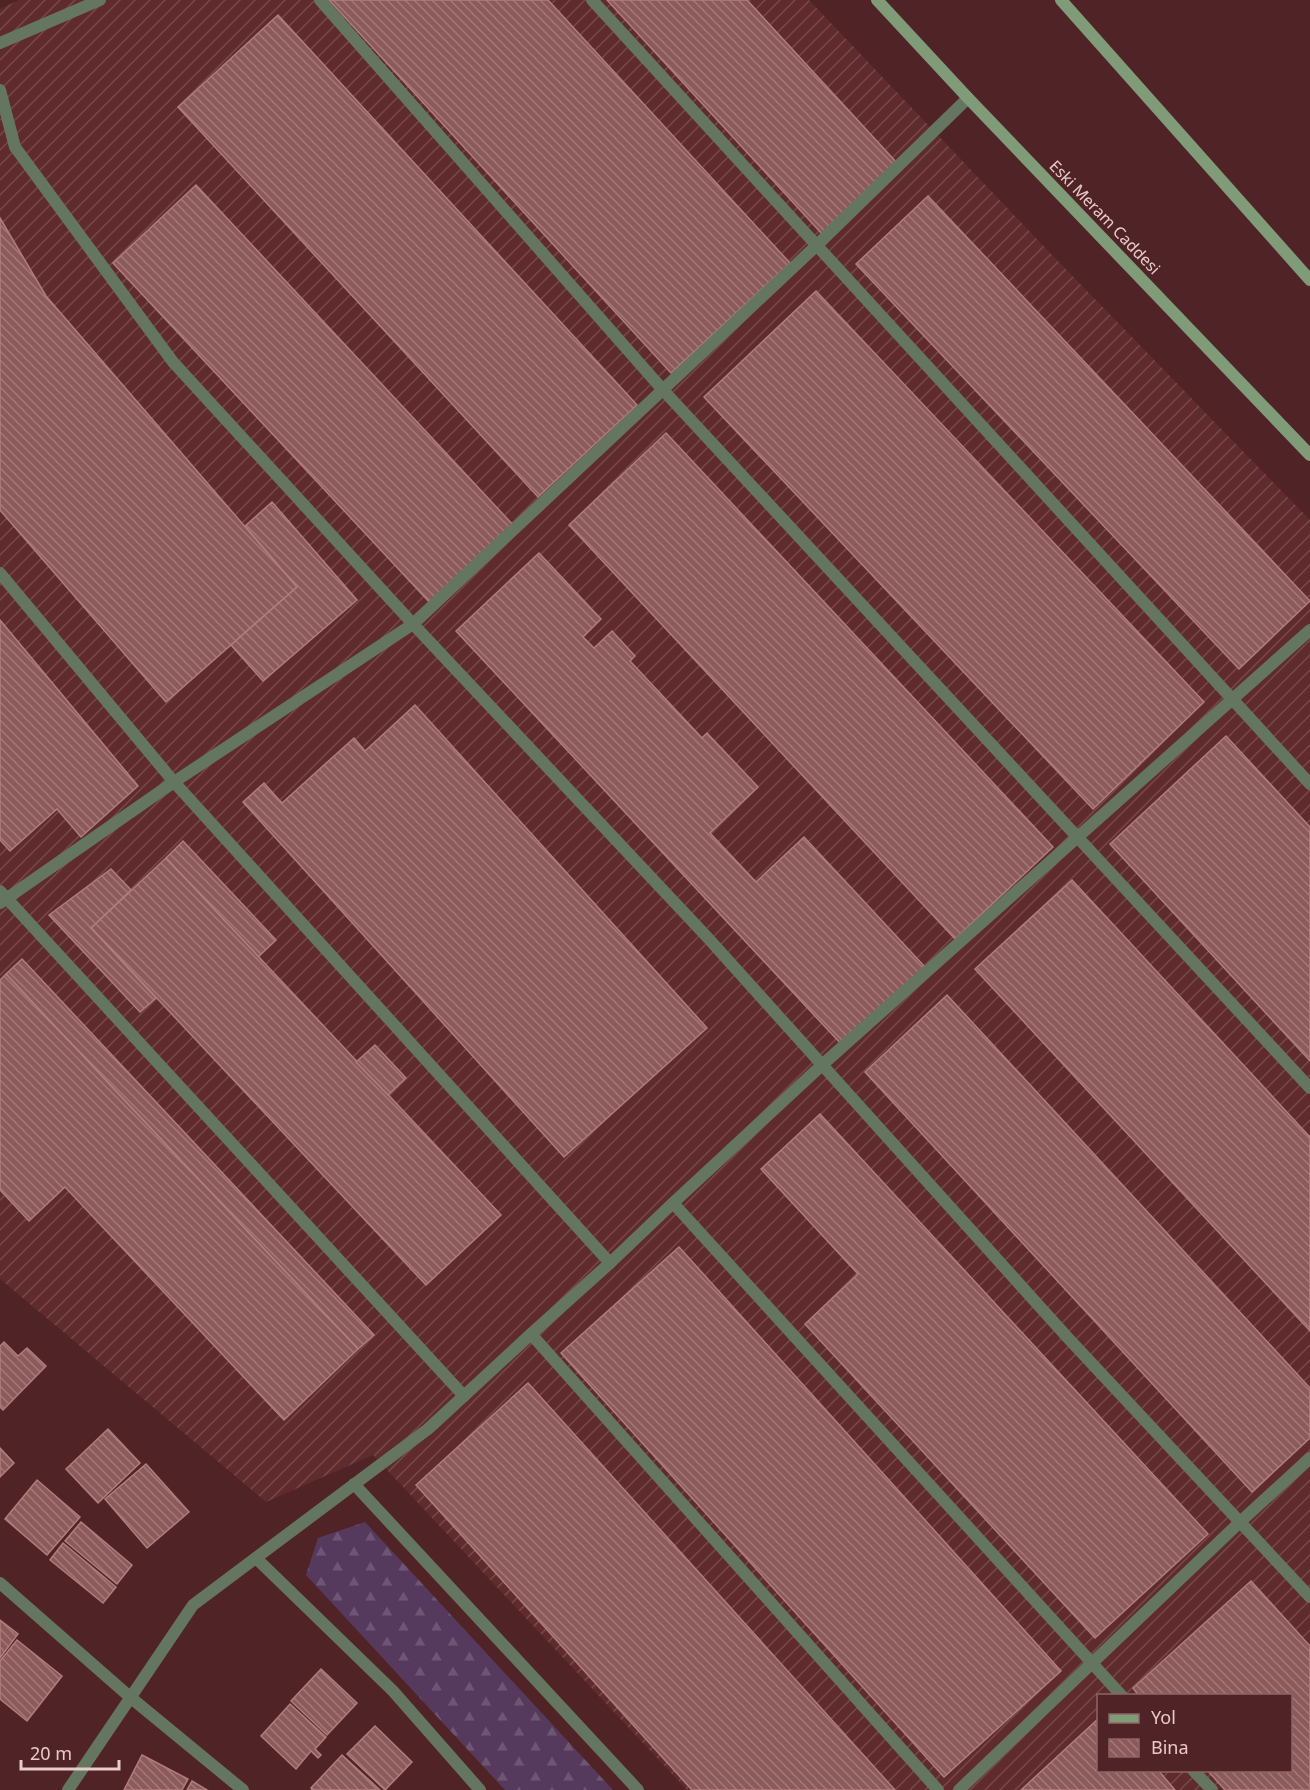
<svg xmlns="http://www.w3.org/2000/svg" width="1310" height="1790" font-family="'Noto Sans',sans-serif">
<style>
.industrial{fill:url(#industrial-furrows);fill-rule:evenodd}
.forest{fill:url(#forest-firs)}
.building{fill:url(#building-back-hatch);stroke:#b17d7d;stroke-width:1.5}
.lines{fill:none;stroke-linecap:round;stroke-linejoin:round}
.street{stroke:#657660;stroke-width:12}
.secondary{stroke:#809b78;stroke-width:12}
.labels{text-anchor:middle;stroke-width:4.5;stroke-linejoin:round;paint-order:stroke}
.street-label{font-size:16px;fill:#e8caca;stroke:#502426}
</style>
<defs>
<pattern id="industrial-furrows" width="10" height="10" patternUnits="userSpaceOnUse" patternTransform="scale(1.5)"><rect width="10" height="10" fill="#5f2b2d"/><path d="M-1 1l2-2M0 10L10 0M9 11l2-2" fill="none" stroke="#76484a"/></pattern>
<pattern id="forest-firs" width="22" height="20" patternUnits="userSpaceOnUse" patternTransform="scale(1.5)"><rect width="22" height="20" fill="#563a5e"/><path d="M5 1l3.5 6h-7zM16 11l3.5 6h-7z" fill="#6e5574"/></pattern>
<pattern id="building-back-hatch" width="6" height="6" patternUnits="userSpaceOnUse" patternTransform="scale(1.5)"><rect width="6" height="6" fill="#8c5a5a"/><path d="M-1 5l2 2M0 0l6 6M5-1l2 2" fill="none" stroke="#a27878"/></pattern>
</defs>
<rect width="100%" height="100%" fill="#502426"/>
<path class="industrial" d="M19 0H809L1056 259 1310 520V1790H687L373 1455 266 1502 0 1279V9ZM1098 1696H1290V1770H1098Z"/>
<path class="forest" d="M365 1522 613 1790H505L306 1575 318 1538Z"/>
<g class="building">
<path d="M329 0H548L790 263 671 373Z"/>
<path d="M607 0H747L898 164 822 234Z"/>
<path d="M278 15 637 405 538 497 178 107Z"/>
<path d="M196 185 515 527 432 605 113 263Z"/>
<path d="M928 196 1310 601 1239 669 856 264Z"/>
<path d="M0 218 46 296 297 587 166 702 0 510Z"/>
<path d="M816 291 1204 702 1093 809 704 397Z"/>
<path d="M666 433 1053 847 955 939 569 525Z"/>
<path d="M272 502 357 600 263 681 231 645 297 587 245 526Z"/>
<path d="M539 553 601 619 583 637 594 648 612 631 635 656 630 661 702 738 707 733 758 787 710 833 756 882 804 837 925 967 842 1045 456 631Z"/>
<path d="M0 620 138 786 81 837 57 809 10 851 0 840Z"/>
<path d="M415 705 707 1028 564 1157 243 802 264 783 282 803 354 738 365 751Z"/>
<path d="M1226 736 1310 827V1061L1110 844Z"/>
<path d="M183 841 276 940 258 957 166 858Z"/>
<path d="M166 858 501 1215 426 1285 91 928Z"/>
<path d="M111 869 131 890 91 928 156 998 140 1012 49 915Z"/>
<path d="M1072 880 1310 1137V1331L975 969Z"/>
<path d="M22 959 374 1335 358 1349 6 974Z"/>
<path d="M6 974 358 1349 284 1420 65 1187 29 1221 0 1190V980Z"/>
<path d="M947 995 1310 1388V1438L1252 1492 865 1072Z"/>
<path d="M375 1045 406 1078 388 1095 356 1062Z"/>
<path d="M820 1114 1208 1534 1095 1638 805 1324 858 1274 761 1169Z"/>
<path d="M679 1247 1061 1671 944 1777 561 1353Z"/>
<path d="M4 1342 18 1356 27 1348 46 1366 3 1410 0 1407V1346Z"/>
<path d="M528 1383 895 1790H692L416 1485Z"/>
<path d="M108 1429 140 1463 98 1503 66 1469Z"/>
<path d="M0 1448 14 1463 0 1477Z"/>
<path d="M146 1464 189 1512 147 1548 105 1499Z"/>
<path d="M37 1480 80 1517 47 1555 5 1519Z"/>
<path d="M81 1522 132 1565 117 1584 65 1541Z"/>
<path d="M63 1543 116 1587 103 1603 50 1560Z"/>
<path d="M1251 1581 1310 1646V1790H1225L1207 1770H1290V1696H1139L1133 1688Z"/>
<path d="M0 1620 18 1634 0 1658Z"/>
<path d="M17 1640 62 1676 27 1721 0 1699V1661Z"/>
<path d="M321 1669 357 1703 327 1735 291 1701Z"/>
<path d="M290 1704 326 1737 315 1749 321 1755 318 1758 311 1751 296 1769 261 1736Z"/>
<path d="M1098 1719V1770H1158L1175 1790H1021Z"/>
<path d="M375 1726 412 1762 385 1790 347 1754Z"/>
<path d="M142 1755 188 1779 182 1790H124Z"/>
<path d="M342 1755 380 1790H312L311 1788Z"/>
<path d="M192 1781 207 1790H187Z"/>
</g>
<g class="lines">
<g class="street">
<path d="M320 0 663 390 1310 1088"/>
<path d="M592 0 1310 784"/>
<path d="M0 43 100 0"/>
<path d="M0 90 15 147 173 362 413 624 708 938 1068 1338 1310 1597"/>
<path d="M0 573 174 782 610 1263"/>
<path d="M0 891 464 1396"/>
<path d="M0 903 174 782 413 624 816 246 968 98"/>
<path d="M673 1203 1122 1696"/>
<path d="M531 1334 938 1790"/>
<path d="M354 1484 638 1790"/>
<path d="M256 1558 393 1691 480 1790"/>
<path d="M0 1583 130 1697 243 1790"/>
<path d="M1193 1770 1212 1790"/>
<path d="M68 1790 193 1605 428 1429 531 1334 610 1263 673 1203 822 1065 1310 630"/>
<path d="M959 1790 1240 1522 1310 1458"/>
</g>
<g class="secondary">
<path d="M877 0 968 98 1310 455"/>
<path d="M1061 0 1310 280"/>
</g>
</g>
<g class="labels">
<g class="street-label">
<text transform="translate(1105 217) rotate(46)" y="6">Eski Meram Caddesi</text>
</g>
</g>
<rect x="1097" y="1694" width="195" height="78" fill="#502426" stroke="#8d6668" stroke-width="1.5"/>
<rect x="1109" y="1714" width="30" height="9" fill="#809b78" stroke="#8d6668" stroke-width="1.5"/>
<text x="1151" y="1724" font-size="18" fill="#e8caca">Yol</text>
<rect x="1109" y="1739" width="30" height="18" fill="url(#building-back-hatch)" stroke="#8d6668" stroke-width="1.5"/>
<text x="1151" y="1754" font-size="18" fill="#e8caca">Bina</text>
<path d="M21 1760v9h98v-9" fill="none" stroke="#e8caca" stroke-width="3"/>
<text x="30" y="1760" font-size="18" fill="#e8caca" stroke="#502426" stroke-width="4.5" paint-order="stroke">20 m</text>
</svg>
